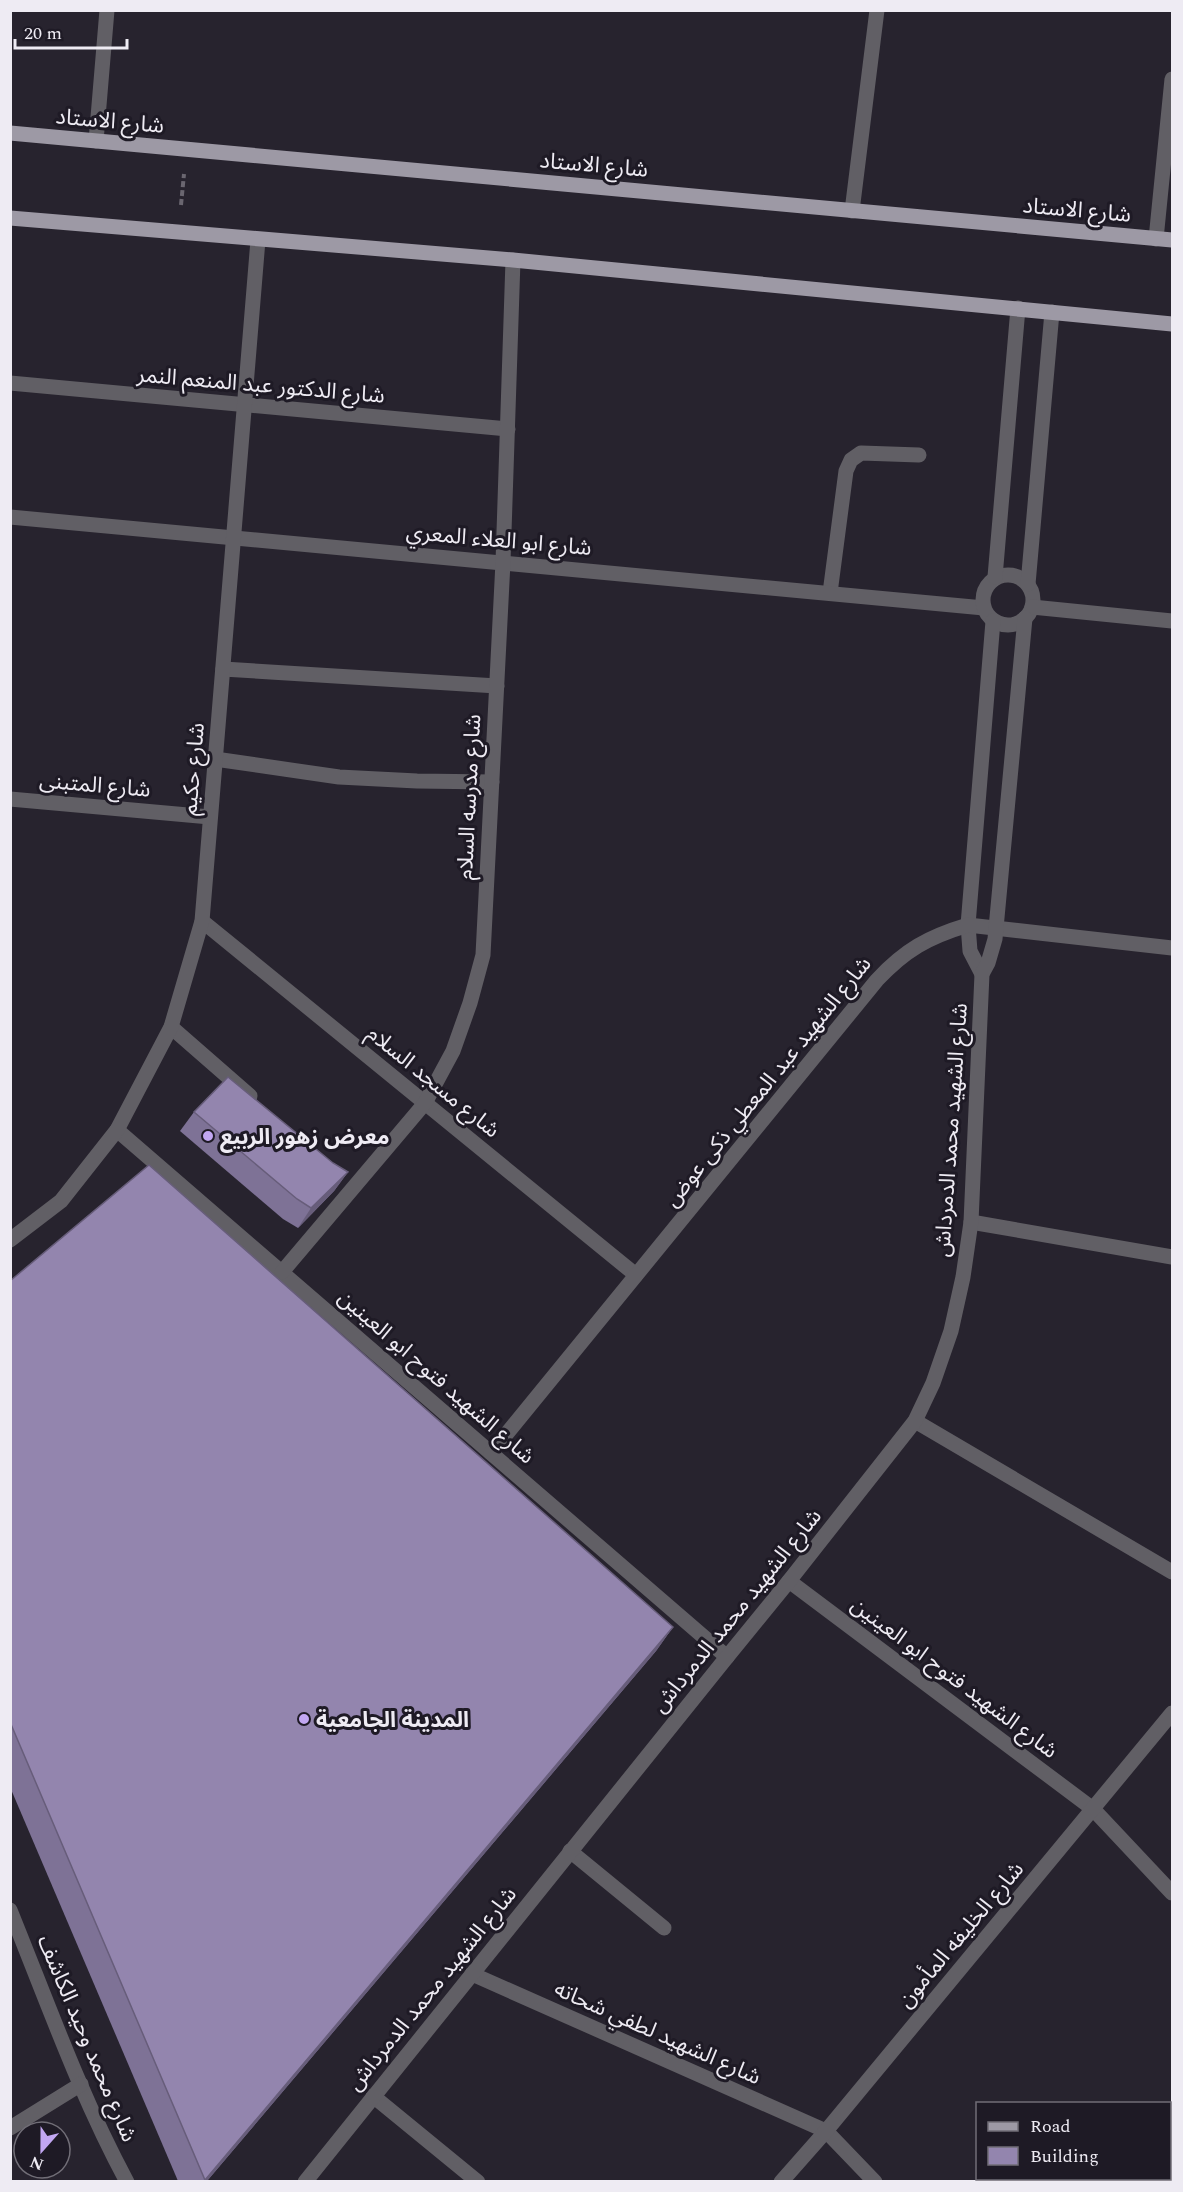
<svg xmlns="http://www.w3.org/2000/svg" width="1183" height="2192" font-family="Spectral,'Noto Sans Arabic',serif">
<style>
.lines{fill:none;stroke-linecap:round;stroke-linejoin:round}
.path{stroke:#6a6670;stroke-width:4;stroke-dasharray:6 3;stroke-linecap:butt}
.service{stroke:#615f65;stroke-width:15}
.minor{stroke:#615f65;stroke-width:15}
.primary{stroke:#9d99a5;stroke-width:15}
.wall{fill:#7e7296}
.shaded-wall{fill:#675d7a}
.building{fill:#9385ae;stroke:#675d7a;stroke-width:1.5}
.poi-dot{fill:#c2a7f2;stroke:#1e1a25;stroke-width:2}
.labels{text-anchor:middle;stroke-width:6;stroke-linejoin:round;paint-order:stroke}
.street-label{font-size:22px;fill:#eeebf3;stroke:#1e1a25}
.poi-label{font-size:22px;font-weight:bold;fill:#eeebf3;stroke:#1e1a25;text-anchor:start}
</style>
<rect width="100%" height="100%" fill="#27232e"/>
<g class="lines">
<path class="path" d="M181 205 184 174"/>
<g class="service">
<path d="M852 211 877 10"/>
<path d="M1156 239 1172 79"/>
<path d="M830 593 846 471 851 460 861 453 919 455"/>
</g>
<g class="minor">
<path d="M96 141 107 10"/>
<path d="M10 383 508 429"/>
<path d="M10 517 984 608"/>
<circle cx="1008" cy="600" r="25"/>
<path d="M995 577 1018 308"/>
<path d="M1028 584 1052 312"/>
<path d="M1032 607 1172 621"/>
<path d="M223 669 497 686"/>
<path d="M215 759 339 777 417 781 492 782"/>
<path d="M10 799 210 817"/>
<path d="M202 921 636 1275"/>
<path d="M982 974 970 951 968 925 993 621"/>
<path d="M171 1027 250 1096"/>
<path d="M117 1130 727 1657"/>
<path d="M971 1222 1172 1257"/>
<path d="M10 1240 61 1201 117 1130 171 1027 202 921 258 240"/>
<path d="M282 1272 425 1103 453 1051 470 1003 483 955 503 562 513 260"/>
<path d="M915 1421 1172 1572"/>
<path d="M491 1453 877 980C905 950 928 937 968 925L1172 948"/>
<path d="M789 1581 1093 1809 1172 1893"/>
<path d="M570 1851 664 1928"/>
<path d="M10 1910C47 2001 80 2095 127 2182"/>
<path d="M472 1974 826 2131 875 2182"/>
<path d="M373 2096 478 2182"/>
<path d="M1170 2127 1172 2124"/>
<path d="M10 2128 81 2084"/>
<path d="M305 2182 727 1657 789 1581 915 1421 933 1383 951 1331 963 1277 971 1222 982 974 988 963 995 939 1025 618"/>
<path d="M781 2182 826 2131 1172 1713"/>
<path d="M1117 2182 1120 2178"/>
</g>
<g class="primary">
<path d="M10 133 1172 240"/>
<path d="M10 218 513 260 1172 324"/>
</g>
</g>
<g class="wall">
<path d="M194 1112 333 1163 348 1172 334 1191 298 1228 283 1219 180 1131Z"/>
<path d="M10 1281 673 1627 656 1651 207 2181H178L10 1787Z"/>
</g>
<g class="shaded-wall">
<path d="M348 1172 334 1191 298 1228 311 1208Z"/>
<path d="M673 1627 656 1651 207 2181H204Z"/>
</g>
<g class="building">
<path d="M228 1077 333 1163 348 1172 311 1208 297 1199 194 1112Z"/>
<path d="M149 1165 673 1627 205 2180 10 1722V1281Z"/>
</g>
<g class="poi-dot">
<circle cx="208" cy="1136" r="6"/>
<circle cx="304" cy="1719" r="6"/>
</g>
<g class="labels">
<g class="street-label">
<text transform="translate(110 120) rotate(5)" y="8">شارع الاستاد</text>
<text transform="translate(594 164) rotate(5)" y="8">شارع الاستاد</text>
<text transform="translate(1077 209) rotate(5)" y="8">شارع الاستاد</text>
<text transform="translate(261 384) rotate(5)" y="8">شارع الدكتور عبد المنعم النمر</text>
<text transform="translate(499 539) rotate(5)" y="8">شارع ابو العلاء المعري</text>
<text transform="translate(192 769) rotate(-85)" y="8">شارع حكيم</text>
<text transform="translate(95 784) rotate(5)" y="8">شارع المتبنى</text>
<text transform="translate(468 797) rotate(-87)" y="8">شارع مدرسه السلام</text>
<text transform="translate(434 1081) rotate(39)" y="8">شارع مسجد السلام</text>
<text transform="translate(767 1081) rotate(-51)" y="8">شارع الشهيد عبد المعطي ذكى عوض</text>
<text transform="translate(950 1130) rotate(-86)" y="8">شارع الشهيد محمد الدمرداش</text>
<text transform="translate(437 1376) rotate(41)" y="8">شارع الشهيد فتوح ابو العينين</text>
<text transform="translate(736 1610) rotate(-51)" y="8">شارع الشهيد محمد الدمرداش</text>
<text transform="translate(955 1677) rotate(37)" y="8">شارع الشهيد فتوح ابو العينين</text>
<text transform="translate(960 1934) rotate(-50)" y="8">شارع الخليفه المأمون</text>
<text transform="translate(431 1988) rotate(-51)" y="8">شارع الشهيد محمد الدمرداش</text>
<text transform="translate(658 2032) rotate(24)" y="8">شارع الشهيد لطفي شحاته</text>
<text transform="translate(88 2038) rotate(67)" y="8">شارع محمد وحيد الكاشف</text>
</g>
<g class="poi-label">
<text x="220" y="1144">معرض زهور الربيع</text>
<text x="316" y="1727">المدينة الجامعية</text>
</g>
</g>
<rect width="1183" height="2192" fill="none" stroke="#eeebf3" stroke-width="24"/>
<rect x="976" y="2102" width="195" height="78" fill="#1e1a25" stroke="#716e77" stroke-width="1.5"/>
<rect x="988" y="2122" width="30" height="9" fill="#9d99a5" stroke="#716e77" stroke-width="1.5"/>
<text x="1030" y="2132" font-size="18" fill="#eeebf3">Road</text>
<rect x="988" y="2147" width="30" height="18" fill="#9385ae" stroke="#716e77" stroke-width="1.5"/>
<text x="1030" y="2162" font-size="18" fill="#eeebf3">Building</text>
<g transform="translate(42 2150) rotate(201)"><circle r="28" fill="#1e1a25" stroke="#716e77" stroke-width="1.5"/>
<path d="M0-4.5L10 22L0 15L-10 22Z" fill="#c2a7f2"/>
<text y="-9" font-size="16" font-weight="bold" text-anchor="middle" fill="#eeebf3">N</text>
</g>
<path d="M15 39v9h112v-9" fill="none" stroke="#eeebf3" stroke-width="3"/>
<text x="24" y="39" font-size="18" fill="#eeebf3" stroke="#1e1a25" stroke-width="4.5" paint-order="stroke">20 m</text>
</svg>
